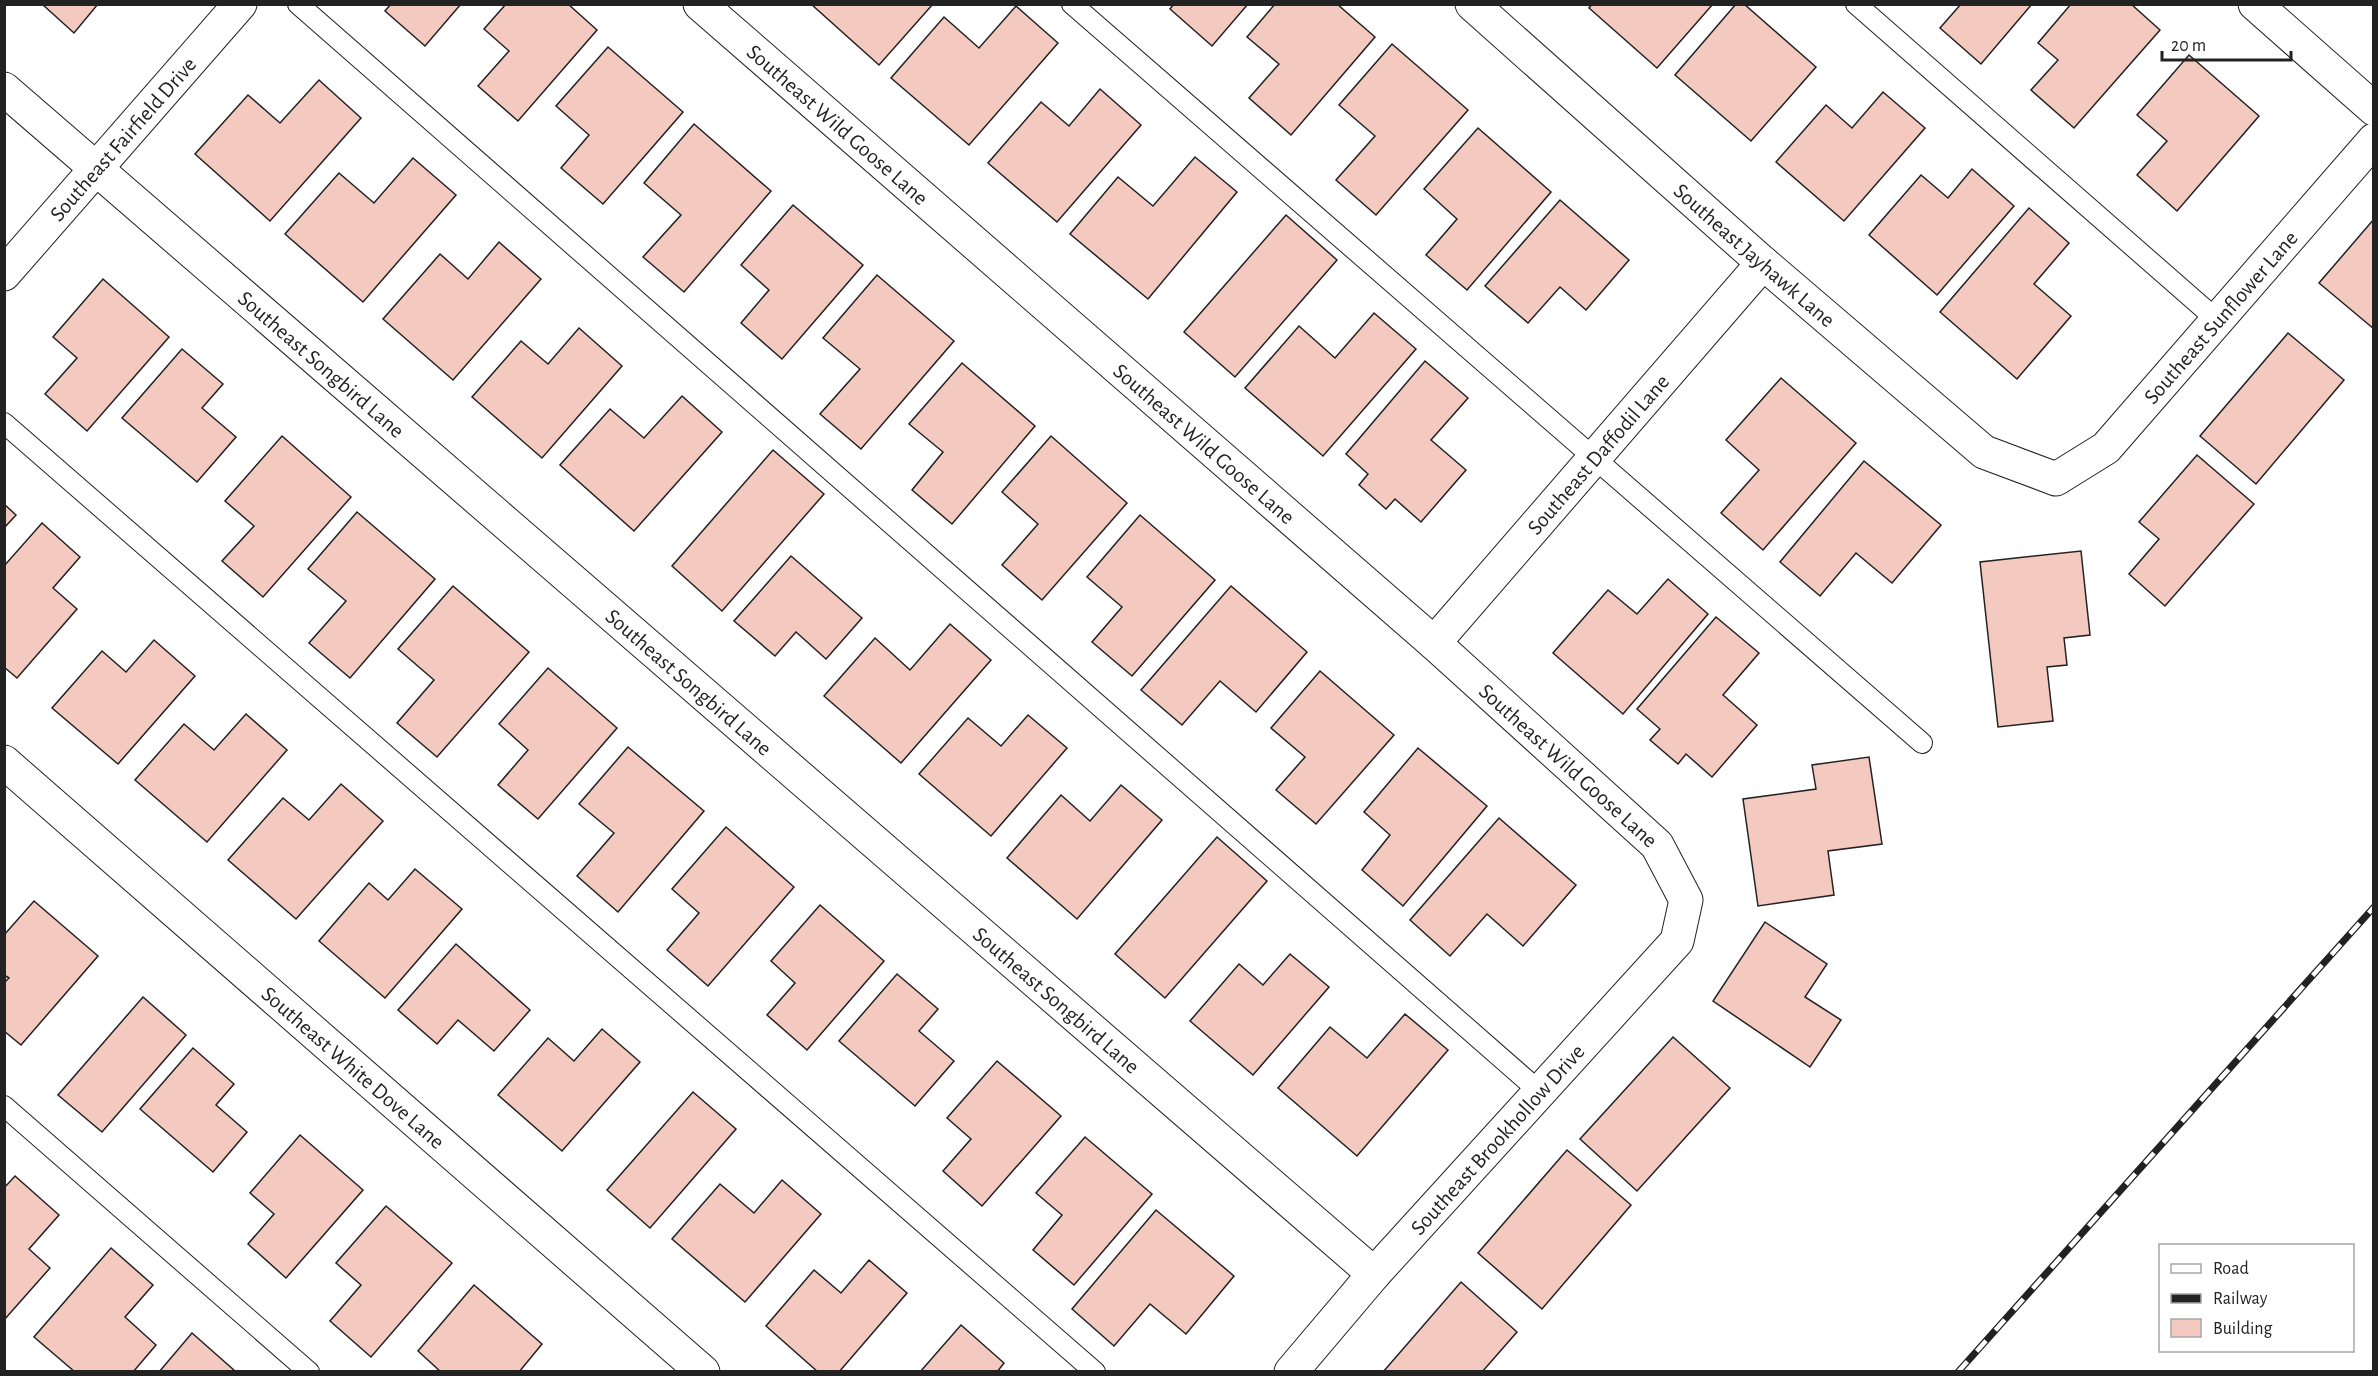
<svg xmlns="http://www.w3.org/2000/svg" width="2378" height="1376" font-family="'Alegreya Sans',sans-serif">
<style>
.building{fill:#f3c9c0;stroke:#222;stroke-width:1.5}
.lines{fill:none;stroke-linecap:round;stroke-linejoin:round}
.service-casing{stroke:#222;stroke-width:22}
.minor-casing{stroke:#222;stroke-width:35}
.service{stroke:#fff;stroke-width:20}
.minor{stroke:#fff;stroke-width:33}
.rail-casing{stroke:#222;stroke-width:7}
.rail{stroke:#fff;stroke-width:4.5;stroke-dasharray:14;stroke-linecap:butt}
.labels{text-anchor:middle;stroke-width:4.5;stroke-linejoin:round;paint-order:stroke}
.street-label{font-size:22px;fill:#222;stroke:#fff}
</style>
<rect width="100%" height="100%" fill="#fff"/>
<g class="building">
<path d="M42 4H98L74 33Z"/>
<path d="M391 4H461L425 46 385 11Z"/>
<path d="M506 4H568L597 30 518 121 478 86 509 51 484 29Z"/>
<path d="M811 4H933L879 65Z"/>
<path d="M1174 4H1248L1212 46 1170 9Z"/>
<path d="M1275 4H1337L1375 37 1291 135 1249 98 1279 64 1247 37Z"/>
<path d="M1592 4H1713L1657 68 1589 8Z"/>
<path d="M1736 4H1744L1816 67 1751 141 1675 75Z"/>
<path d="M1961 4H2032L1981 64 1940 28Z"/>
<path d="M2071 4H2131L2160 30 2074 128 2031 90 2058 60 2038 43Z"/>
<path d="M1016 6 1058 43 969 145 891 78 944 17 979 48Z"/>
<path d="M1392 44 1468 110 1376 215 1336 180 1375 136 1339 105Z"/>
<path d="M608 47 683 112 603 204 561 168 589 135 556 106Z"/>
<path d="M2189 55 2259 116 2177 211 2137 175 2167 141 2137 115Z"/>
<path d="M319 80 361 118 270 221 195 154 248 95 280 123Z"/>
<path d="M1100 89 1141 125 1057 222 988 163 1041 102 1069 126Z"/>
<path d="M1883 92 1925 128 1844 221 1776 162 1826 105 1852 128Z"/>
<path d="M694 124 771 191 684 292 643 257 681 215 644 183Z"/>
<path d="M1478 128 1551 192 1467 290 1426 255 1457 219 1424 189Z"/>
<path d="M1195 157 1237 192 1148 299 1070 234 1118 177 1153 206Z"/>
<path d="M413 158 456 195 363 302 285 234 339 173 374 203Z"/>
<path d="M1972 169 2014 206 1937 295 1869 235 1921 175 1948 198Z"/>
<path d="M1560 200 1629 260 1586 310 1560 287 1528 323 1485 286Z"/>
<path d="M793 205 863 265 782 359 741 323 769 290 741 265Z"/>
<path d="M2029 208 2069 243 2034 284 2071 316 2017 379 1940 312Z"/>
<path d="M1286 215 1337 260 1235 377 1184 332Z"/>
<path d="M2374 219V329L2319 283Z"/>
<path d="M499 242 541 279 453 380 383 319 440 254 468 279Z"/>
<path d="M877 275 954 341 861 449 820 414 860 369 823 338Z"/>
<path d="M103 279 169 337 87 431 45 394 77 358 53 337Z"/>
<path d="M1374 313 1416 349 1323 456 1245 388 1299 326 1335 358Z"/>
<path d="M579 328 622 366 542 458 472 397 521 341 548 364Z"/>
<path d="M2288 333 2344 380 2256 484 2200 436Z"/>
<path d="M182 349 223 384 202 408 236 437 197 482 122 418Z"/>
<path d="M1425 361 1468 398 1431 440 1466 470 1421 522 1395 499 1386 509 1359 485 1368 474 1346 454Z"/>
<path d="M962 363 1035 426 952 524 912 490 943 452 909 424Z"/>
<path d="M1781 378 1856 443 1763 550 1721 513 1759 470 1726 440Z"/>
<path d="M682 396 722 432 634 531 560 465 610 409 644 438Z"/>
<path d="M282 436 351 497 263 597 222 561 254 526 225 501Z"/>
<path d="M1051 436 1127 503 1042 600 1002 565 1038 524 1002 492Z"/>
<path d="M773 450 824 494 722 611 672 566Z"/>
<path d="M2197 455 2254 504 2165 606 2129 574 2159 539 2139 522Z"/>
<path d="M1864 461 1941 525 1892 583 1856 553 1820 596 1780 562Z"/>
<path d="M4 504 16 515 4 528Z"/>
<path d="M357 512 435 579 350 678 309 643 346 601 308 569Z"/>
<path d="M1140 515 1215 580 1132 676 1092 642 1122 607 1087 577Z"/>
<path d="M42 523 80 557 53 588 77 609 17 678 4 667V566Z"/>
<path d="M2081 551 2090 635 2064 638 2067 665 2047 667 2053 721 1998 727 1980 562Z"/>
<path d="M791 556 862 618 826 659 796 632 775 656 734 621Z"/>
<path d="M1668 579 1708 614 1623 714 1553 653 1608 590 1637 614Z"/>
<path d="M453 586 529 652 437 757 397 723 434 680 398 649Z"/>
<path d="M1231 586 1307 652 1256 712 1220 681 1182 725 1141 690Z"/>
<path d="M1716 617 1759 653 1723 695 1757 725 1712 777 1686 754 1678 764 1650 740 1660 729 1637 709Z"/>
<path d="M950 624 991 660 901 763 824 696 875 638 910 670Z"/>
<path d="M154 640 195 676 118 764 52 708 102 651 126 672Z"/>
<path d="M548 668 617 728 538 819 498 785 528 750 499 724Z"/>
<path d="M1320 671 1394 735 1316 824 1276 790 1305 757 1271 728Z"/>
<path d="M246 714 287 750 207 842 135 780 184 724 214 750Z"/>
<path d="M1028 715 1067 748 991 836 919 774 968 718 1001 746Z"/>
<path d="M628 747 704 811 618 912 577 876 614 833 579 804Z"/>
<path d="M1418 748 1487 806 1403 906 1362 870 1390 835 1364 812Z"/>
<path d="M1869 757 1882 844 1828 851 1834 895 1758 906 1743 799 1816 789 1812 765Z"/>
<path d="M341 784 383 821 296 919 228 860 283 798 309 820Z"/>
<path d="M1121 785 1162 820 1077 919 1007 858 1061 795 1090 821Z"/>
<path d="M1499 818 1576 885 1523 946 1487 914 1450 956 1410 920Z"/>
<path d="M726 827 794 887 708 986 667 950 699 913 672 889Z"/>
<path d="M1217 837 1267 881 1165 998 1115 954Z"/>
<path d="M415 869 462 909 385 998 319 941 369 883 388 900Z"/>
<path d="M34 901 98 956 21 1045 4 1031V983L9 978 4 975V935Z"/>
<path d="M820 905 884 961 807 1050 767 1015 795 983 771 961Z"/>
<path d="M1765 922 1827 964 1805 997 1841 1020 1810 1067 1713 1001Z"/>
<path d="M456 944 530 1010 494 1051 458 1020 437 1044 398 1010Z"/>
<path d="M1290 954 1329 987 1253 1075 1190 1021 1239 964 1263 985Z"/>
<path d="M897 974 938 1009 919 1031 954 1061 915 1106 839 1041Z"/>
<path d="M143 997 186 1035 102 1132 58 1095Z"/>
<path d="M1405 1014 1448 1050 1357 1156 1278 1088 1330 1027 1367 1058Z"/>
<path d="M602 1029 640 1062 562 1151 498 1095 548 1038 574 1061Z"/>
<path d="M1673 1037 1730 1088 1637 1191 1580 1139Z"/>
<path d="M193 1048 234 1084 216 1105 247 1132 213 1172 140 1109Z"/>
<path d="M997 1061 1061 1116 982 1206 943 1171 971 1139 947 1118Z"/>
<path d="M693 1092 736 1129 650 1228 607 1190Z"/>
<path d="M300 1135 363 1190 286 1278 248 1244 274 1214 250 1193Z"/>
<path d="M1085 1137 1152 1194 1074 1285 1033 1250 1062 1215 1036 1193Z"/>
<path d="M1567 1150 1631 1205 1542 1309 1478 1253Z"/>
<path d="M15 1176 59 1215 29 1249 50 1268 4 1320V1188Z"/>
<path d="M782 1180 821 1214 745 1302 672 1239 720 1184 754 1213Z"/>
<path d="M386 1206 452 1263 371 1357 330 1321 361 1285 336 1263Z"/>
<path d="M1156 1210 1234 1276 1186 1334 1150 1304 1114 1346 1072 1309Z"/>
<path d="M111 1248 153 1285 125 1317 156 1345 133 1372H75L34 1337Z"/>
<path d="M869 1260 907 1293 839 1372H818L766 1326 814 1270 841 1293Z"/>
<path d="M1461 1282 1517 1332 1482 1372H1383Z"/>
<path d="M474 1285 542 1344 519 1372H441L418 1351Z"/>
<path d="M961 1325 1004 1363 997 1372H920Z"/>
<path d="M192 1333 235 1371 234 1372H159Z"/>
</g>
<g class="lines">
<g class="service-casing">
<g id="service">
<path d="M298 4 1540 1092"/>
<path d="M1072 4 1922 743"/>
<path d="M1856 4 2217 320"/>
<path d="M4 423 1095 1372"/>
<path d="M4 1106 309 1372"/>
</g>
</g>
<g class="minor-casing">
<g id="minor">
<path id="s1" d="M700 4 1434 643 1657 845 1686 900 1677 941 1374 1274 1291 1372"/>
<path id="s2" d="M1472 4 1763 263 1984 452 2056 479 2106 448 2374 140"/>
<path d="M2255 4 2374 109"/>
<path id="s3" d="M4 89 1374 1274"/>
<path id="s4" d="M4 274 240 4"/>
<path id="s5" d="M1434 643 1763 263"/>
<path id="s6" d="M4 762 703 1372"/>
</g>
</g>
<use href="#service" class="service"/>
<use href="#minor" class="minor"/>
<g class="rail-casing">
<path id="rail" d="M1958 1372 2374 907"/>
</g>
<use href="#rail" class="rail"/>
</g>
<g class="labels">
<g class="street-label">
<text dy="8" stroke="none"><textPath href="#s1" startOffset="183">Southeast Wild Goose Lane</textPath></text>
<text dy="8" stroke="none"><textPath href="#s4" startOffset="180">Southeast Fairfield Drive</textPath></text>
<text dy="8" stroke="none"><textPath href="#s2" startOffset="378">Southeast Jayhawk Lane</textPath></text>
<text dy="8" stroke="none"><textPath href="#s2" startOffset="990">Southeast Sunflower Lane</textPath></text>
<text dy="8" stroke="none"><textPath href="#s3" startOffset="420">Southeast Songbird Lane</textPath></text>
<text dy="8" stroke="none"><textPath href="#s1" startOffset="669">Southeast Wild Goose Lane</textPath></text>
<text dy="8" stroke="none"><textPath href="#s5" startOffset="250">Southeast Daffodil Lane</textPath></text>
<text dy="8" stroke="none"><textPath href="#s3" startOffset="906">Southeast Songbird Lane</textPath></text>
<text dy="8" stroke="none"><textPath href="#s1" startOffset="1155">Southeast Wild Goose Lane</textPath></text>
<text dy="8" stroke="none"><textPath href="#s3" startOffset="1392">Southeast Songbird Lane</textPath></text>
<text dy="8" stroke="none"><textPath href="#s6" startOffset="464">Southeast White Dove Lane</textPath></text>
<text transform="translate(1497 1139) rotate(-48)" y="8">Southeast Brookhollow Drive</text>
</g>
</g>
<rect width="2378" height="1376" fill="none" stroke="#222222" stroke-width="12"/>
<rect x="2159" y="1244" width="195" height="108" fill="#ffffff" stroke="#a7a7a7" stroke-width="1.5"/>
<rect x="2171" y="1264" width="30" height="9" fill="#ffffff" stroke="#a7a7a7" stroke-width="1.5"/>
<text x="2213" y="1274" font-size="18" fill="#222222">Road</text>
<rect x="2171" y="1294" width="30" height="9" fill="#222222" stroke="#a7a7a7" stroke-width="1.5"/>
<text x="2213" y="1304" font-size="18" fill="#222222">Railway</text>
<rect x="2171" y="1319" width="30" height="18" fill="#f3c9c0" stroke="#a7a7a7" stroke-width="1.5"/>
<text x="2213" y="1334" font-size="18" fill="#222222">Building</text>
<path d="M2162 51v9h129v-9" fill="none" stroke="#222222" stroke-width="3"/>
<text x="2171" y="51" font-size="18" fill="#222222" stroke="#ffffff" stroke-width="4.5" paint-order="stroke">20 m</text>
</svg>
